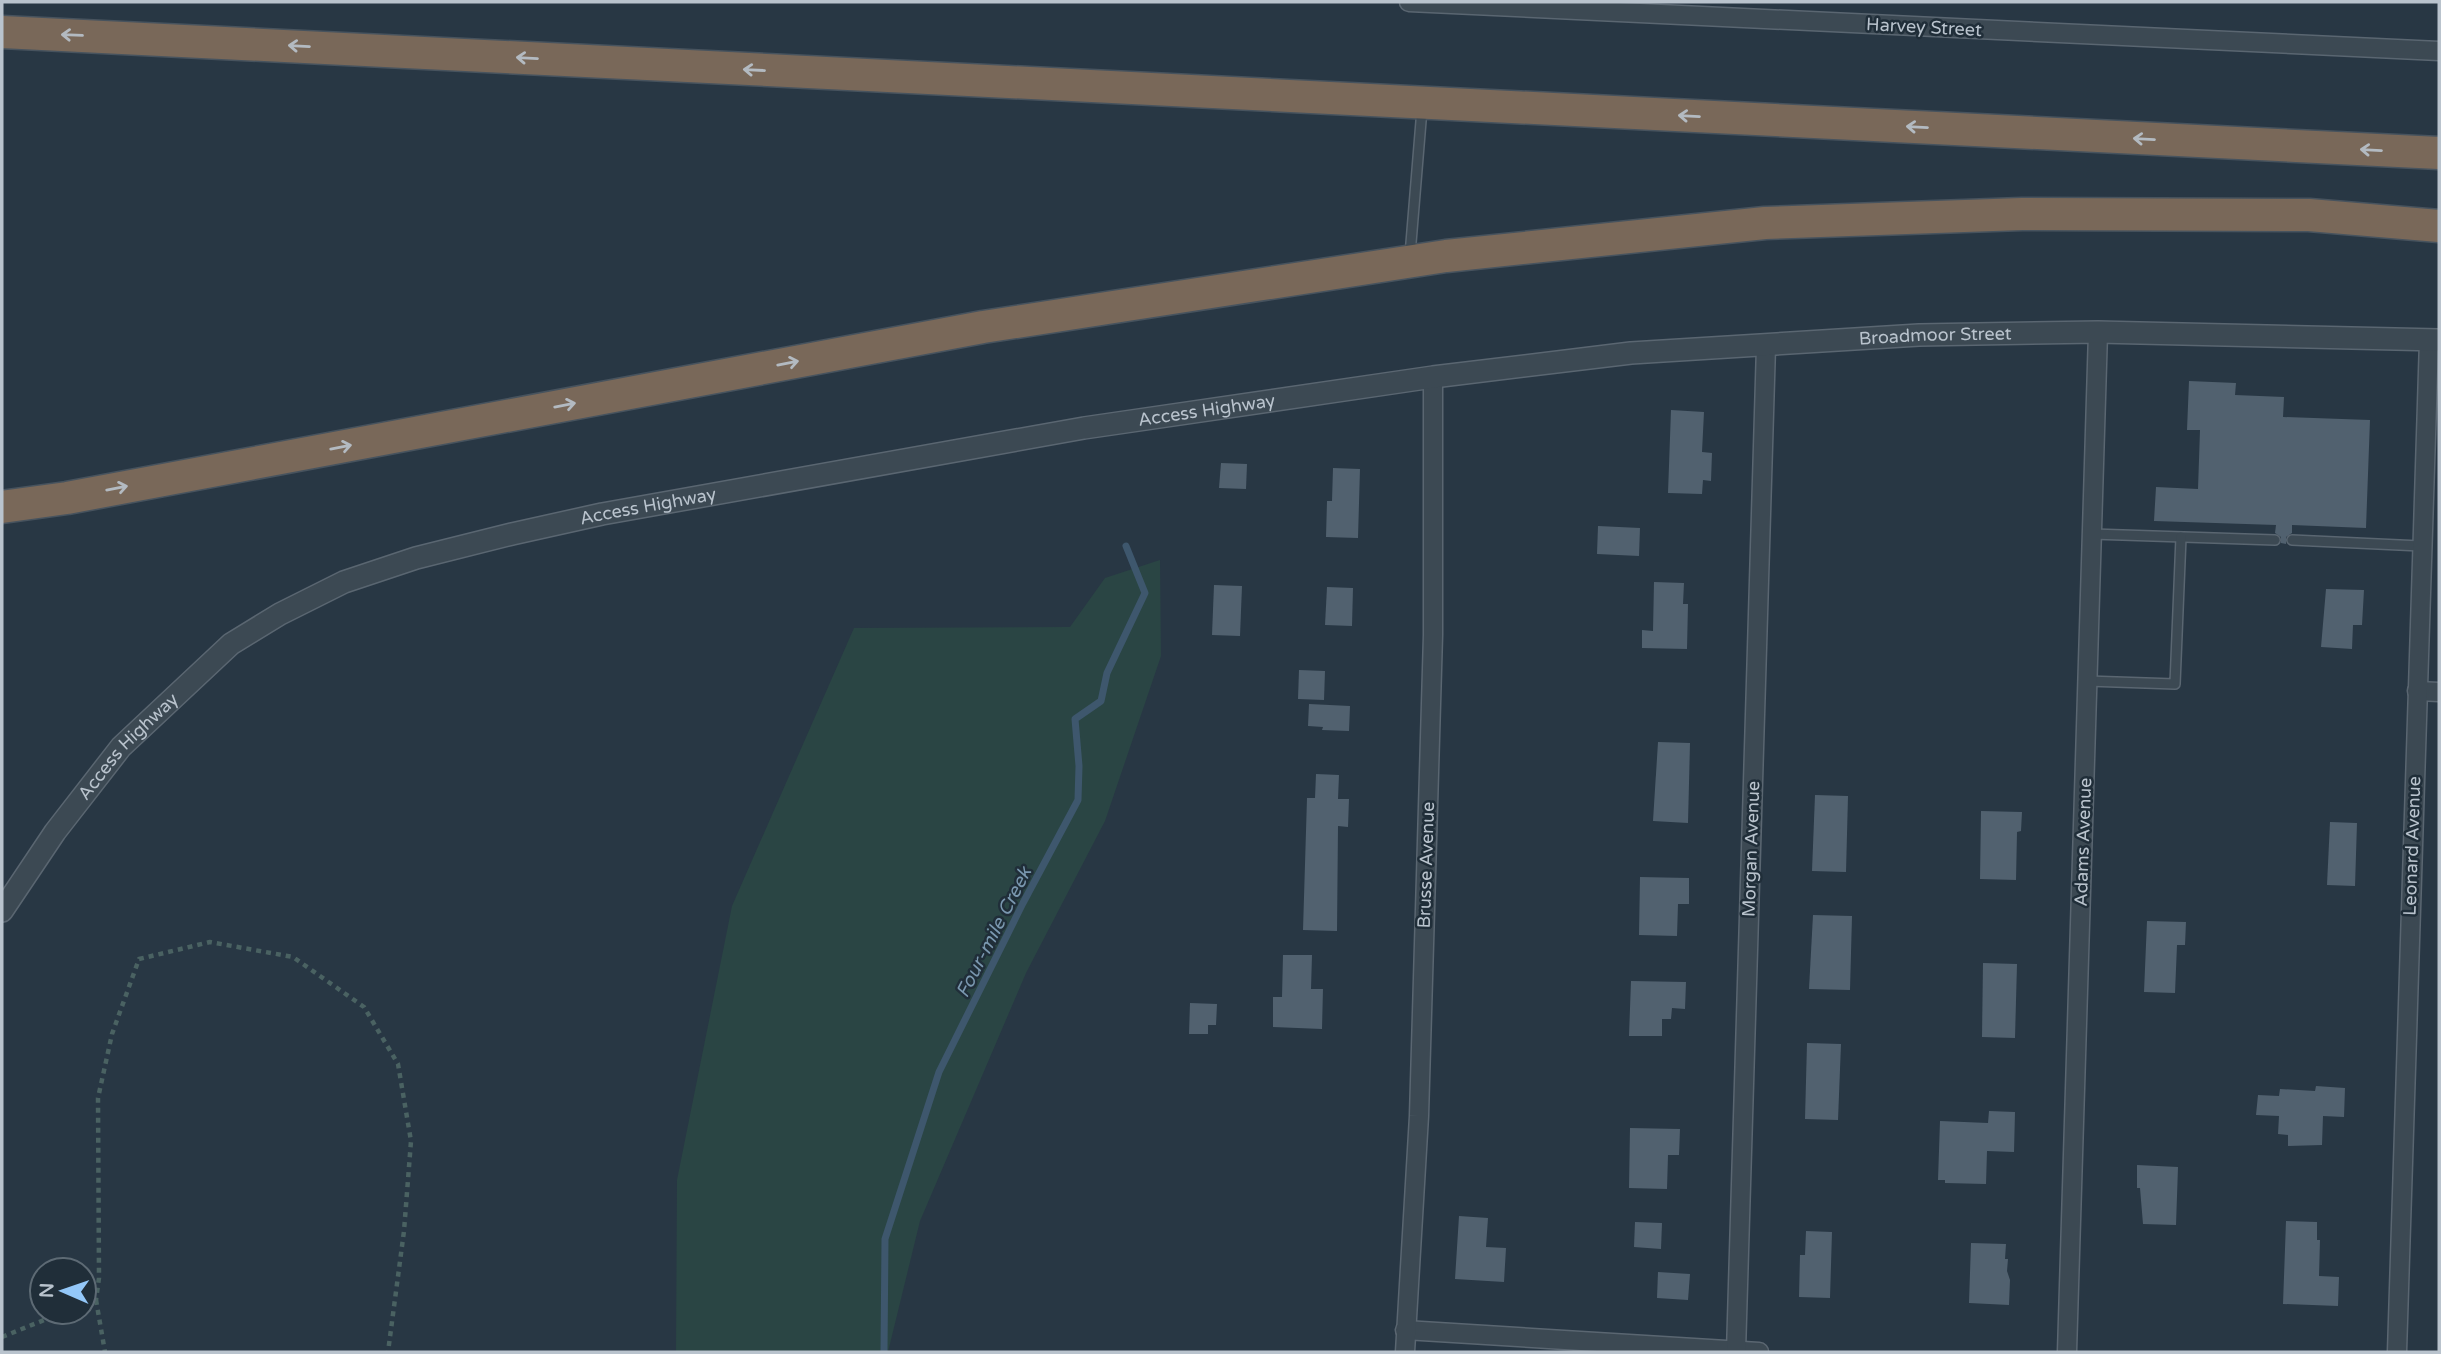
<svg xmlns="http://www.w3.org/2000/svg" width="2441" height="1354" font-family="'Varela Round',sans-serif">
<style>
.green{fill:#2a4544}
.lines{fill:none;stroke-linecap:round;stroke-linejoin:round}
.stream{stroke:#3e576d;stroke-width:7}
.building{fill:#51616f}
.service-casing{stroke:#5a6671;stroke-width:12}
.minor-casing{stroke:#5a6671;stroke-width:21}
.tertiary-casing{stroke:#5a6671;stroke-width:24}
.motorway-casing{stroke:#47535e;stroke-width:35}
.path{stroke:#4a6262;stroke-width:4.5;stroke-dasharray:5 5;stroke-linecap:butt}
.service{stroke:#3c4953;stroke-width:9}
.minor{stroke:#3c4953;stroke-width:18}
.tertiary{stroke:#3c4953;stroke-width:21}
.motorway{stroke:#796859;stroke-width:32}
.oneway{stroke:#b3bac1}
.labels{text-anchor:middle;stroke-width:5;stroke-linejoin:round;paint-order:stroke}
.street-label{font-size:18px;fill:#b9c3cd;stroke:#202e39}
.water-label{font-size:19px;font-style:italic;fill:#7a97af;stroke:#202e39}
</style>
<rect width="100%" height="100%" fill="#283744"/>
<path class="green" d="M1160 560 1161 656 1105 821 1026 973 920 1221 888 1352H676L677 1180 732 906 854 628 1070 627 1105 578Z"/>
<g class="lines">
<path class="stream" d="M884 1352 885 1239 939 1072 1023 903 1078 800 1079 766 1075 719 1101 701 1107 673 1145 593 1126 546"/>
</g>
<g class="building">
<path d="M2189 381 2236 383 2235 395 2284 397 2283 417 2370 420 2366 528 2292 525V533L2286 537V544L2281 543V537L2275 533 2276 525 2154 521 2156 487 2198 489 2200 430H2187Z"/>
<path d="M1671 410 1704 412 1702 452 1712 453 1711 481 1703 480 1702 494 1668 493Z"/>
<path d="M1221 463 1247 464 1246 489 1219 488Z"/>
<path d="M1333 468 1360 469 1358 538 1326 537 1327 501H1332Z"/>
<path d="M1598 526 1640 528 1639 556 1597 554Z"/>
<path d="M1654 582 1684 583 1683 604H1688L1687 649 1642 648V630L1653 631Z"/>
<path d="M1214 585 1242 586 1240 636 1212 635Z"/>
<path d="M1327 587 1353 588 1352 626 1325 625Z"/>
<path d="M2326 589 2364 590 2362 625H2353L2352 649 2321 647Z"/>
<path d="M1299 670 1325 671 1324 700 1298 699Z"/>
<path d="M1309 704 1350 706 1349 731 1322 730 1323 727 1308 726Z"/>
<path d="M1658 742 1690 743 1688 823 1653 821Z"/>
<path d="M1316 774 1339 775 1338 799H1349L1348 827 1338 826 1337 931 1303 930 1307 798H1315Z"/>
<path d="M1815 795 1848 796 1846 872 1812 871Z"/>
<path d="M1981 811 2022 812 2021 831 2017 832 2016 880 1980 879Z"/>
<path d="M2330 822 2357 823 2355 886 2327 885Z"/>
<path d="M1640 877 1689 878V904H1678L1677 936 1639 935Z"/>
<path d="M1813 915 1852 916 1850 990 1809 989Z"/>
<path d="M2147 921 2186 922 2185 945H2177L2175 993 2144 992Z"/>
<path d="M1283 955H1312L1311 989H1323L1322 1029 1273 1027V997H1282Z"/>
<path d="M1983 963 2017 964 2015 1038 1982 1037Z"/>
<path d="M1631 981 1686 982 1685 1009 1672 1008 1671 1019H1662V1036H1629Z"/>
<path d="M1190 1003 1217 1004 1216 1025H1208V1034H1189Z"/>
<path d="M1807 1043 1841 1044 1838 1120 1805 1119Z"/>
<path d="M2316 1086 2345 1088 2344 1117 2323 1116 2322 1145 2288 1146V1135L2278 1134 2279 1116 2256 1115 2258 1095 2279 1096 2280 1089 2315 1091Z"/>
<path d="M1989 1111 2015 1112 2014 1152 1987 1151 1986 1184 1945 1183V1180H1938L1940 1121 1988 1123Z"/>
<path d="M1630 1128 1680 1129 1679 1155H1668L1667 1189 1629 1188Z"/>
<path d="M2137 1165 2178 1167 2176 1225 2143 1224 2140 1188H2137Z"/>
<path d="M1459 1216 1488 1218 1486 1247 1506 1248 1504 1282 1455 1279Z"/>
<path d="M2286 1221 2317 1222V1240H2320L2319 1276 2339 1277 2338 1306 2283 1304Z"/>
<path d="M1635 1222 1662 1223 1661 1249 1634 1247Z"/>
<path d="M1806 1231 1832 1232 1830 1298 1799 1297 1800 1255H1805Z"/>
<path d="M1971 1243 2006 1244 2005 1259H2008L2007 1271 2010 1280 2009 1305 1969 1303Z"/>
<path d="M1658 1272 1690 1274 1688 1300 1657 1298Z"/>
</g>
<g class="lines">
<g class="service-casing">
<g id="service">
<path d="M1410 255 1422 109"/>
<path d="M2092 534 2275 540"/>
<path d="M2292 540 2421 546"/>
<path d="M2087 681 2175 684 2181 537"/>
</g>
</g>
<g class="minor-casing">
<g id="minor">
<path d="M1409 2 2439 51"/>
<path d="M2417 691 2439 692"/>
<path d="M1405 1330 1759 1352"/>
<path d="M1405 1352 1419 1116 1433 635V377"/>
<path d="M1736 1352 1766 346"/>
<path d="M2067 1352 2098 332"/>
<path d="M2397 1352 2429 340"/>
</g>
</g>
<g class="tertiary-casing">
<g id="tertiary">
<path id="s1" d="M2 911 55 832 121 747 231 644 280 614 344 582 416 558 512 534 602 514 1084 428 1433 377 1631 353 1919 335 2098 332 2439 340"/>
</g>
</g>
<g class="motorway-casing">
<g id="motorway">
<path d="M2 32 2439 153"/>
<path d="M2 507 67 498 983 327 1446 256 1765 223 2022 214 2309 215 2439 226"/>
</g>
</g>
<g class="path">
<path d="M96 1300 105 1352"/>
<path d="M84 1304 96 1300 99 1278 98 1098 112 1034 139 959 210 942 293 957 364 1007 398 1064 411 1141 404 1231 388 1352"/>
<path d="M2 1337 64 1312"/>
</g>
<use href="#service" class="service"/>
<use href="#minor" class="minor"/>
<use href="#tertiary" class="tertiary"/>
<use href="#motorway" class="motorway"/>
</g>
<defs><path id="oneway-shaft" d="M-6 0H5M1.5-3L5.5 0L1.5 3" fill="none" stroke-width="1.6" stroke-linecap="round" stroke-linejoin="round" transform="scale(1.75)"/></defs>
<g class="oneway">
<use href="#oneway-shaft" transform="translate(72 35) rotate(-178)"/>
<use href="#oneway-shaft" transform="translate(299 46) rotate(-177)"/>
<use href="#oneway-shaft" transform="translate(527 58) rotate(-177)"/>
<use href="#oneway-shaft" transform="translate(754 70) rotate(-177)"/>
<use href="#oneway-shaft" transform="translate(1689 116) rotate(-177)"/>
<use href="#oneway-shaft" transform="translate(1917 127) rotate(-177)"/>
<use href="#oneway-shaft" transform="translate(2144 139) rotate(-177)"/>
<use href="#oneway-shaft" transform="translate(2371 150) rotate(-177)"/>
<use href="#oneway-shaft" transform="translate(788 363) rotate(-11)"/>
<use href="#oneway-shaft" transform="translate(565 405) rotate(-11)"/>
<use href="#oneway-shaft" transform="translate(341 447) rotate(-11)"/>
<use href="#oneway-shaft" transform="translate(117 488) rotate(-11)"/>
</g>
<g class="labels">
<g class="street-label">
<text transform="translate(1924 27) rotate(3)" y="6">Harvey Street</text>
<text dy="6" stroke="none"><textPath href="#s1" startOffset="2096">Broadmoor Street</textPath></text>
<text dy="6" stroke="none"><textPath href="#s1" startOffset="1363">Access Highway</textPath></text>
<text dy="6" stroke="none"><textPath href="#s1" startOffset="796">Access Highway</textPath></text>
<text dy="6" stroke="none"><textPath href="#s1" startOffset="208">Access Highway</textPath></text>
<text transform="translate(2083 842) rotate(-88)" y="6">Adams Avenue</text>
<text transform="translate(2412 846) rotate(-88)" y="6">Leonard Avenue</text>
<text transform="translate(1751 849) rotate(-88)" y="6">Morgan Avenue</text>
<text transform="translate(1426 865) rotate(-88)" y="6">Brusse Avenue</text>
</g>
<g class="water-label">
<text transform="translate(993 932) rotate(-63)" y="7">Four-mile Creek</text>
</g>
</g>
<rect width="2441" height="1354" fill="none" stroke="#b9c3cd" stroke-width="7"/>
<g transform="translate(63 1291) rotate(272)"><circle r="33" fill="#202e39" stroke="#5d6a74" stroke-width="2"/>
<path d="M0-5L12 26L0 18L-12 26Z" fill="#93c7f8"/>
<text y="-10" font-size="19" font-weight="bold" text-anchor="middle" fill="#b9c3cd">N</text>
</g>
</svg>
